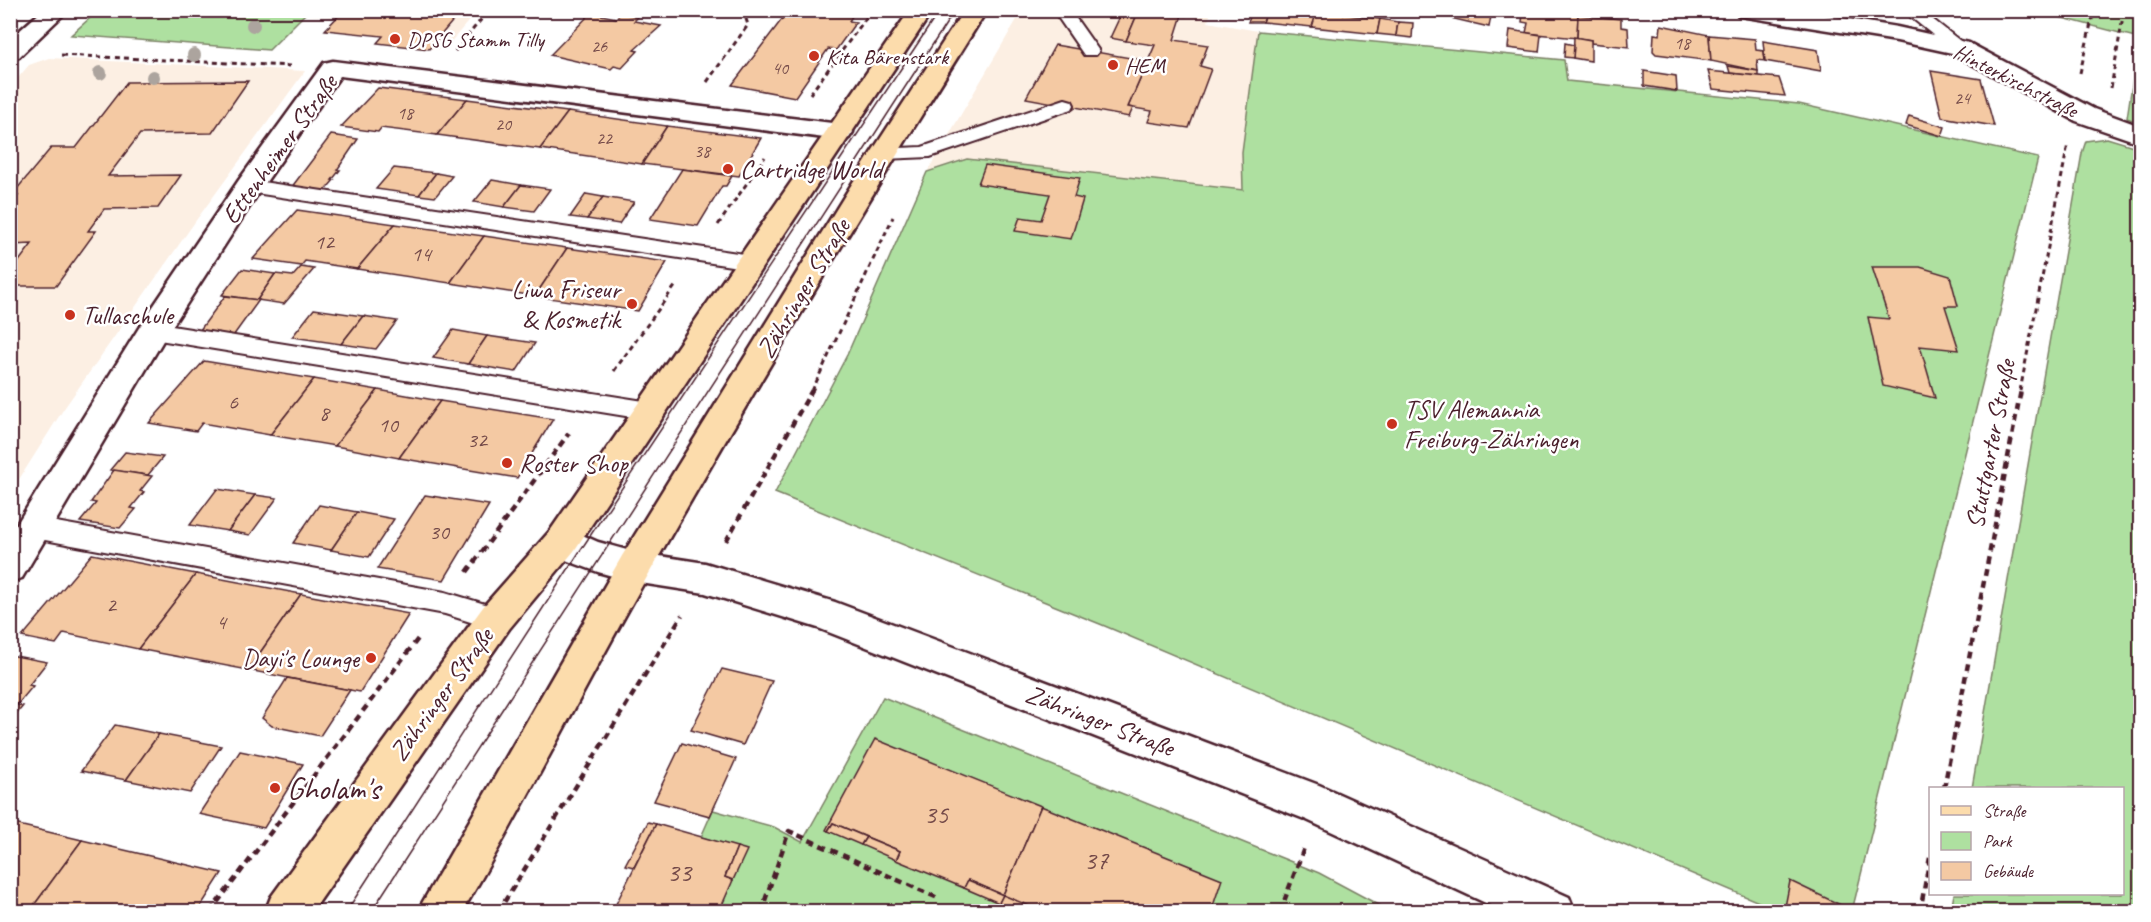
<svg xmlns="http://www.w3.org/2000/svg" width="2151" height="922" font-family="Caveat,sans-serif">
<style>
.built{fill:#fcefe3}
.green{fill:#aee0a0;stroke:#7c8066;stroke-width:1.5}
.building{fill:#f4c9a3;stroke:#4a1f2b;stroke-width:1.5}
.lines{fill:none;stroke-linecap:round;stroke-linejoin:round}
.lane-casing{stroke:#4a1f2b;stroke-width:4}
.street-casing{stroke:#4a1f2b;stroke-width:5}
.primary-casing{stroke:#4a1f2b;stroke-width:5}
.path-far1{stroke:#4a1f2b;stroke-width:3;stroke-dasharray:5 4;stroke-linecap:butt}
.path{stroke:#4a1f2b;stroke-width:4.5;stroke-dasharray:7 5;stroke-linecap:butt}
.lane{fill:#fff;fill-rule:evenodd}
.street{fill:#fff;fill-rule:evenodd}
.primary{fill:#fcdcac;fill-rule:evenodd}
.tram{stroke:#4a1f2b;stroke-width:1.5}
.tree{fill:#aca49e}
.poi-dot{fill:#c8321e;stroke:#fff;stroke-width:2}
.labels{text-anchor:middle;stroke-width:5;stroke-linejoin:round;paint-order:stroke}
.far-number-label{font-size:18px;fill:#744a49}
.far-poi-label{font-size:22px;fill:#4a1f2b;stroke:#fff;text-anchor:start}
.far-street-label{font-size:22px;fill:#4a1f2b;stroke:#fff}
.number-label{font-size:22px;fill:#744a49}
.street-label{font-size:26px;fill:#4a1f2b;stroke:#fff}
.poi-label{font-size:26px;fill:#4a1f2b;stroke:#fff;text-anchor:start}
.near-number-label{font-size:27px;fill:#744a49}
.near-poi-label{font-size:32px;fill:#4a1f2b;stroke:#fff;text-anchor:start}
</style>
<rect width="100%" height="100%" fill="#fff"/>
<filter id="ink" filterUnits="userSpaceOnUse"><feTurbulence type="fractalNoise" baseFrequency=".0167" numOctaves="2"/><feDisplacementMap in="SourceGraphic" scale="12" xChannelSelector="R" yChannelSelector="G"/><feConvolveMatrix kernelMatrix="1 2 1 2 8 2 1 2 1" color-interpolation-filters="sRGB"/></filter>
<g filter="url(#ink)">
<g class="built">
<path d="M308 10 477 11 444 50 377 43 383 36 337 17 305 14Z"/>
<path d="M1022 11H1211L1208 22 1258 31 1242 152 1243 190 967 159 927 172Z"/>
<path d="M49 58 305 71 197 219 63 410 11 492V86L29 65Z"/>
</g>
<g class="green">
<path d="M99 10H308V11L269 50 71 35Z"/>
<path d="M2036 11H2140V123L2127 118 2139 38Z"/>
<path d="M1258 31 1564 60 1567 81 1799 104 2038 158 1852 911H1780L1100 624 775 493 847 355 927 172 967 159 1243 190 1242 152Z"/>
<path d="M2107 138 2140 148V911H1951L1954 894H2122V788H1972L2082 153 2086 141Z"/>
<path d="M883 697 1319 873 1390 911H719L746 850 701 837 713 810 774 827 802 842Z"/>
</g>
<g class="building">
<path d="M344 10H462L429 49 377 43 383 36 325 30Z"/>
<path d="M789 10H856L849 21 856 22 836 50 828 49 795 97 732 85Z"/>
<path d="M1123 10H1139L1126 41 1110 38Z"/>
<path d="M1139 10 1182 15 1174 40 1208 45 1200 66 1211 69 1189 128 1148 122 1152 111 1128 107 1155 45 1126 41Z"/>
<path d="M1152 10H1188L1186 16Z"/>
<path d="M1253 10H1268L1263 22H1248Z"/>
<path d="M1268 10H1318L1312 27 1263 22Z"/>
<path d="M1398 10H1448L1446 17 1426 14 1425 17 1398 13Z"/>
<path d="M1448 10H1505L1503 18 1491 16 1489 27 1446 17Z"/>
<path d="M1530 10H1558L1578 15 1577 38 1526 33 1528 23 1522 22 1523 13 1530 14Z"/>
<path d="M1317 11 1380 19 1377 34 1312 27Z"/>
<path d="M591 13 616 18 621 13 638 17 634 21 661 26 634 50 638 51 622 68 614 66 611 69 550 55Z"/>
<path d="M1578 15 1621 19V27L1628 28 1629 47 1591 43V40L1577 38Z"/>
<path d="M1380 19 1398 22 1396 36 1377 34Z"/>
<path d="M1398 22 1413 23 1412 38 1396 36Z"/>
<path d="M1661 25 1709 35 1711 61 1656 54 1653 51 1654 34 1660 35Z"/>
<path d="M1510 30 1541 35 1539 52 1508 48Z"/>
<path d="M1709 35 1755 39 1756 50 1764 51 1765 61 1757 60 1758 71 1711 61Z"/>
<path d="M1574 37 1591 40V61L1573 58Z"/>
<path d="M1763 41 1818 50 1821 71 1765 61Z"/>
<path d="M1565 43 1574 45 1573 58 1564 57Z"/>
<path d="M1055 45 1148 61 1128 107 1133 108 1129 117 1026 98Z"/>
<path d="M1728 66 1758 71V76L1730 73Z"/>
<path d="M1644 71 1676 76 1677 91 1644 86Z"/>
<path d="M1708 71 1779 78 1785 96 1713 89Z"/>
<path d="M1931 71 1981 79 1994 126 1942 117Z"/>
<path d="M248 81 212 133 140 134 108 176 181 175 158 208 104 209 88 231H96L56 286H10V273L32 244 10 245V206L18 196H11L51 148H76L127 82Z"/>
<path d="M378 88 467 99 437 135 381 128 378 132 341 127Z"/>
<path d="M467 99 568 112 540 149 437 135Z"/>
<path d="M568 112 667 126 642 164 540 149Z"/>
<path d="M1909 116 1945 127 1942 136 1906 125Z"/>
<path d="M667 126 761 138 739 176 642 164Z"/>
<path d="M331 135 358 139 337 170H340L332 180H334L323 193 291 188Z"/>
<path d="M985 165 1080 178 1074 197 1083 199 1071 239 1015 231 1020 217 1041 220 1050 194 978 184Z"/>
<path d="M394 168 436 173 419 195 376 189Z"/>
<path d="M682 169 732 176 726 186H722L698 226 650 219Z"/>
<path d="M436 173 452 176 435 197 419 195Z"/>
<path d="M492 180 521 185 504 207 474 202Z"/>
<path d="M521 185 550 189 534 211 504 207Z"/>
<path d="M586 194 603 197 587 219 570 217Z"/>
<path d="M603 197 634 202 619 224 587 219Z"/>
<path d="M297 210 395 224 357 269 305 261 301 266 253 259Z"/>
<path d="M395 224 484 236 450 283 357 269Z"/>
<path d="M484 236 567 248 535 296 450 283Z"/>
<path d="M567 248 667 262 638 311 535 296Z"/>
<path d="M301 267 314 269 284 304 257 300 275 274 293 276Z"/>
<path d="M1872 267H1920L1950 276 1958 306H1945L1959 350 1920 346 1935 398 1883 386 1868 317 1889 319Z"/>
<path d="M242 269 275 274 257 300 222 295Z"/>
<path d="M225 296 259 300 231 339 197 334Z"/>
<path d="M314 309 363 316 341 344 292 337Z"/>
<path d="M363 316 397 321 376 349 341 344Z"/>
<path d="M453 330 487 336 468 364 433 358Z"/>
<path d="M487 336 535 343 516 372 468 364Z"/>
<path d="M204 361 314 379 270 435 202 423 196 431 149 423Z"/>
<path d="M314 379 378 390 335 446 270 435Z"/>
<path d="M378 390 440 401 399 458 335 446Z"/>
<path d="M440 401 553 419 517 478 399 458Z"/>
<path d="M125 452 163 457 148 475 110 470Z"/>
<path d="M114 470 152 476 140 491 144 492 131 508 136 509 120 528 80 522 96 503 91 502Z"/>
<path d="M217 489 255 495 228 531 190 525Z"/>
<path d="M255 495 277 498 250 535 228 531Z"/>
<path d="M425 495 489 505 444 580 377 569Z"/>
<path d="M319 505 357 512 331 550 293 543Z"/>
<path d="M357 512 394 519 369 557 331 550Z"/>
<path d="M92 554 196 574 138 649 64 633 56 644 22 637Z"/>
<path d="M196 574 301 594 248 670 138 649Z"/>
<path d="M301 594 409 614 360 692 248 670Z"/>
<path d="M10 655 47 662 29 685 33 686 17 705 10 704Z"/>
<path d="M722 669 772 681 743 745 691 730Z"/>
<path d="M287 678 350 690 320 736 272 726 262 718Z"/>
<path d="M10 704 23 706 10 722Z"/>
<path d="M115 725 159 734 126 780 81 771Z"/>
<path d="M159 734 221 746 190 793 126 780Z"/>
<path d="M875 739 1041 806 1003 895 968 880 964 888 896 860 900 851 833 823 828 831 826 830Z"/>
<path d="M682 743 736 759 710 816 654 801Z"/>
<path d="M240 751 303 764 264 828 199 814Z"/>
<path d="M1041 806 1222 879 1211 912H1038L1003 895Z"/>
<path d="M648 822 656 824 634 867 625 865Z"/>
<path d="M10 823 82 840 29 912H10Z"/>
<path d="M833 823 866 837 861 845 828 831Z"/>
<path d="M656 824 737 847 725 877 733 880 719 912H612Z"/>
<path d="M866 837 900 851 896 860 861 845Z"/>
<path d="M82 840 222 873 197 912H29Z"/>
<path d="M737 847 747 850 733 880 725 877Z"/>
<path d="M968 880 1003 895 999 903 964 888Z"/>
<path d="M1790 881 1849 909V912H1784Z"/>
<path d="M1003 895 1039 910 1038 912H1018L999 903Z"/>
</g>
<g class="lines">
<g class="lane-casing">
<g id="lane">
<path d="M1053 10H1070L1099 51 1096 55H1084Z"/>
<path d="M1902 10H1921L1969 48 1966 52H1954Z"/>
<path d="M1065 99 1072 101 1074 105 1072 109 930 157 884 159 877 157 874 153 877 149 922 147Z"/>
<path d="M249 180 751 255 758 257 761 262 758 267 751 269 242 191 239 186 242 181Z"/>
<path d="M153 323 650 402 658 405 662 411 658 417 650 420 153 339 145 337 142 331 145 325Z"/>
<path d="M34 518 445 592 505 610 509 618 505 626 496 630 445 614 34 538 25 535 21 528 25 521Z"/>
</g>
</g>
<g class="street-casing">
<g id="street">
<path d="M43 10H68L19 57 10 59V39Z"/>
<path d="M1735 10H1794L1897 27 1969 43 2094 109 2140 126V143L2076 121 1952 53 1897 41 1746 17 1738 15Z"/>
<path d="M333 61 840 124 849 126 853 132 849 138 840 140 340 76 259 192 164 339 22 578 10 582V535L142 323 239 180 324 63Z"/>
<path d="M562 526 598 542 634 552 705 563 835 602 1319 785 1569 897 1575 912H1505L1307 820 818 628 705 593 634 582 598 572 568 561 550 551 545 541 550 531Z"/>
</g>
</g>
<g class="primary-casing">
<g id="primary">
<path d="M910 10H933L574 551 509 629 312 912H265L271 897 483 607 550 531Z"/>
<path d="M964 10H987C870 196 756 386 647 577 584 687 527 802 462 912H417L622 556 871 153Z"/>
</g>
</g>
<g class="path-far1">
<path d="M455 51 489 10"/>
<path d="M61 55 290 66"/>
<path d="M2080 73 2094 10"/>
<path d="M707 82 748 25 743 10"/>
<path d="M2111 88 2124 10"/>
<path d="M810 94 872 10"/>
<path d="M718 225 765 157"/>
<path d="M614 371 676 285"/>
<path d="M812 391 893 217"/>
<path d="M2020 391 2068 144"/>
</g>
<g class="path">
<path d="M726 541 812 390"/>
<path d="M467 572 569 433"/>
<path d="M1944 788 2021 390"/>
<path d="M210 912 420 636"/>
<path d="M498 912 682 615"/>
<path d="M761 912 789 831 940 899"/>
<path d="M1280 912 1304 848"/>
<path d="M1920 912 1930 857"/>
</g>
<use href="#lane" class="lane"/>
<use href="#street" class="street"/>
<use href="#primary" class="primary"/>
<g class="tram">
<path d="M346 912 580 551 940 10"/>
<path d="M371 912 955 10"/>
</g>
</g>
<g class="tree">
<circle cx="253" cy="25" r="7"/>
<circle cx="194" cy="55" r="7"/>
<circle cx="100" cy="73" r="7"/>
<circle cx="153" cy="77" r="7"/>
</g>
</g>
<g class="poi-dot">
<circle cx="395" cy="39" r="6"/>
<circle cx="814" cy="56" r="6"/>
<circle cx="1113" cy="65" r="6"/>
<circle cx="728" cy="169" r="6"/>
<circle cx="632" cy="304" r="6"/>
<circle cx="70" cy="315" r="6"/>
<circle cx="1392" cy="424" r="6"/>
<circle cx="507" cy="463" r="6"/>
<circle cx="371" cy="658" r="6"/>
<circle cx="275" cy="788" r="6"/>
</g>
<g class="labels">
<g class="far-number-label">
<text x="1682" y="49">18</text>
<text x="599" y="52">26</text>
<text x="780" y="74">40</text>
<text x="1962" y="104">24</text>
<text x="405" y="119">18</text>
<text x="503" y="130">20</text>
<text x="604" y="144">22</text>
<text x="702" y="157">38</text>
</g>
<g class="far-poi-label">
<text x="407" y="47">DPSG Stamm Tilly</text>
<text x="826" y="64">Kita Bärenstark</text>
<text x="1125" y="73">HEM</text>
</g>
<g class="far-street-label">
<text transform="translate(2016 80) rotate(27)" y="8">Hinterkirchstraße</text>
</g>
<g class="number-label">
<text x="324" y="249">12</text>
<text x="421" y="261">14</text>
<text x="233" y="409">6</text>
<text x="324" y="420">8</text>
<text x="388" y="432">10</text>
<text x="477" y="447">32</text>
<text x="439" y="539">30</text>
<text x="111" y="612">2</text>
<text x="221" y="629">4</text>
</g>
<g class="street-label">
<text transform="translate(279 149) rotate(-54)" y="9">Ettenheimer Straße</text>
<text transform="translate(803 288) rotate(-59)" y="9">Zähringer Straße</text>
<text transform="translate(1990 444) rotate(-79)" y="9">Stuttgarter Straße</text>
<text transform="translate(441 694) rotate(-54)" y="9">Zähringer Straße</text>
<text transform="translate(1100 720) rotate(21)" y="9">Zähringer Straße</text>
</g>
<g class="poi-label">
<text x="740" y="178">Cartridge World</text>
<text x="620" y="298" text-anchor="end">Liwa Friseur<tspan x="620" dy="30">&amp; Kosmetik</tspan></text>
<text x="82" y="324">Tullaschule</text>
<text x="1404" y="418">TSV Alemannia<tspan x="1404" dy="30">Freiburg-Zähringen</tspan></text>
<text x="519" y="472">Roster Shop</text>
<text x="359" y="667" text-anchor="end">Dayi's Lounge</text>
</g>
<g class="near-number-label">
<text x="936" y="823">35</text>
<text x="1096" y="869">37</text>
<text x="679" y="881">33</text>
</g>
<g class="near-poi-label">
<text x="287" y="799">Gholam's</text>
</g>
</g>
<rect width="2151" height="922" fill="none" stroke="#fff" stroke-width="36"/>
<rect x="18" y="18" width="2115" height="886" fill="none" stroke="#4a1f2b" stroke-width="2" filter="url(#ink)"/>
<rect x="1929" y="787" width="195" height="108" fill="#ffffff" stroke="#b7a5aa" stroke-width="1.5"/>
<rect x="1941" y="806" width="30" height="9" fill="#fcdcac" stroke="#b7a5aa" stroke-width="1.5"/>
<text x="1983" y="817" font-size="18" fill="#4a1f2b">Straße</text>
<rect x="1941" y="832" width="30" height="18" fill="#aee0a0" stroke="#b7a5aa" stroke-width="1.5"/>
<text x="1983" y="847" font-size="18" fill="#4a1f2b">Park</text>
<rect x="1941" y="862" width="30" height="18" fill="#f4c9a3" stroke="#b7a5aa" stroke-width="1.5"/>
<text x="1983" y="877" font-size="18" fill="#4a1f2b">Gebäude</text>
</svg>
